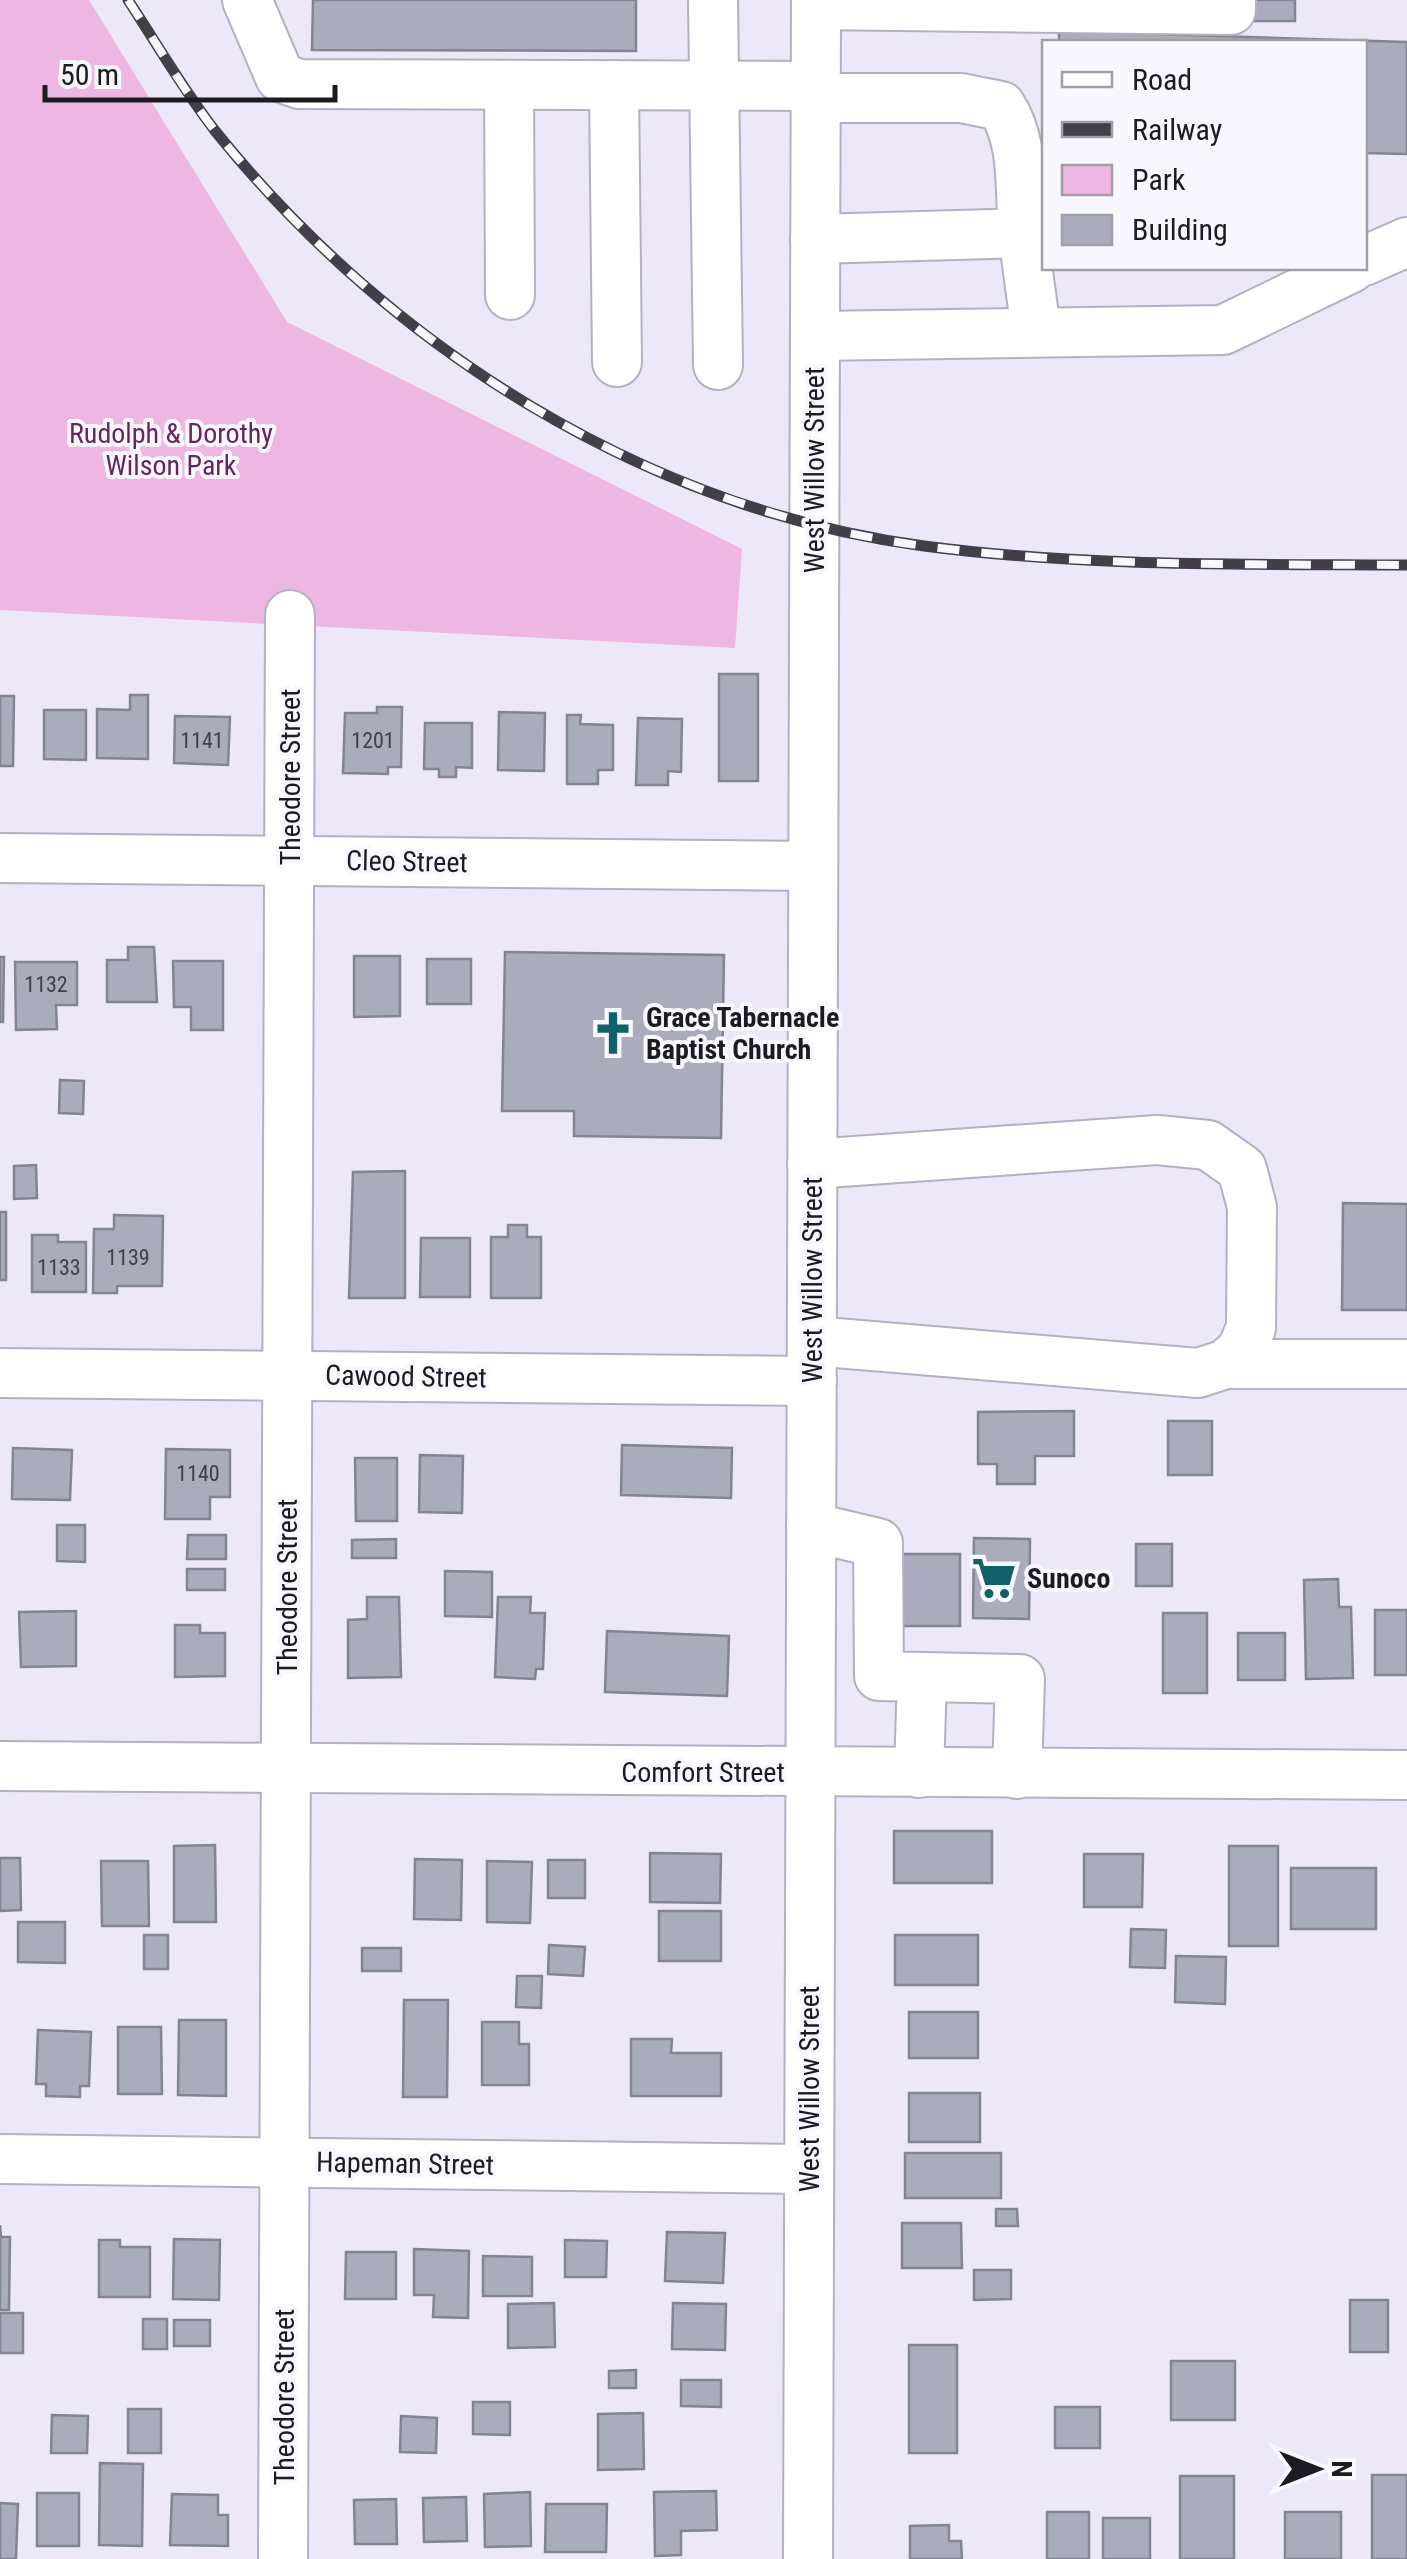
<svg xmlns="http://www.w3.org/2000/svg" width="1407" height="2559" font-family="'Roboto Condensed',sans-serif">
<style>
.green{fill:#eeb6e2}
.building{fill:#aaacbe;stroke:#818494;stroke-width:2.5}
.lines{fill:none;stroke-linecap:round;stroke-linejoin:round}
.minor-casing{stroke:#b4b0c1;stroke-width:52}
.minor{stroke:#fff;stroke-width:48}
.rail-casing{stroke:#423f48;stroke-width:11}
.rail{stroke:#f8f7fe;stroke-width:8;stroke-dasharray:22;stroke-linecap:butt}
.labels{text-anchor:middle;stroke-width:8;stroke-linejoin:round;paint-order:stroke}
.number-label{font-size:22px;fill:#403f49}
.park-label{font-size:28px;fill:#67255d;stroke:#f8f7fe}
.street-label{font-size:28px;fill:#1d1b22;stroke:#f8f7fe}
.poi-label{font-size:28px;font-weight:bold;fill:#1d1b22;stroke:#f8f7fe;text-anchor:start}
</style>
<rect width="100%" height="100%" fill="#ece8fa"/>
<path class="green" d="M0 0H89L287 322 742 549 735 648 0 610Z"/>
<g class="building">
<path d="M313 0H636V51L312 50Z"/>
<rect x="1249" y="0" width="46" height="21"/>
<path d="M1059 31 1407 42V154L1364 153V42H1059Z"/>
<rect x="719" y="674" width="39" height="107"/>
<path d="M130 695H148V759L97 758V709L130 710Z"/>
<path d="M0 696H14L13 766H0Z"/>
<path d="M377 707H402L401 767H388V774L343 773 345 713H377Z"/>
<path d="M44 710H86V760L44 759Z"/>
<path d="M499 712 545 713 544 771 498 770Z"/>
<path d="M567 715H581L580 724 613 725V770H598V784H567Z"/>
<path d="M175 716 230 717 228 765 174 763Z"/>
<path d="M638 718 682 719 681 772 668 771V785H636Z"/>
<path d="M425 723H472V768L456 767V777H439V769H424Z"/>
<path d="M128 947H154L157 1002H107V960H128Z"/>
<path d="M505 952 724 955 721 1138 574 1136V1111H502Z"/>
<path d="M354 956H400V1016L354 1017Z"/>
<path d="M0 957H4L3 1022H0Z"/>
<rect x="427" y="959" width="44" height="45"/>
<path d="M173 961H223V1030H191V1007H174Z"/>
<path d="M15 962H77V1005H56L57 1029 16 1030Z"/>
<path d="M60 1080 84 1081 83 1114 59 1113Z"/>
<path d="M36 1165 37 1198 14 1199V1166Z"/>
<path d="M405 1171V1298H349L353 1172Z"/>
<path d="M1343 1203 1407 1204V1310H1342Z"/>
<rect x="0" y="1212" width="6" height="68"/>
<path d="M114 1215 163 1216 162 1286H117V1293H93L94 1229H114Z"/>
<path d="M508 1225H527V1237H541V1298H491V1237H508Z"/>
<path d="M32 1235H58V1242H86V1292H32Z"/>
<path d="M421 1238H470V1297H420Z"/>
<path d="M1074 1411V1456H1035V1484H997V1464H978V1412Z"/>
<rect x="1168" y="1421" width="44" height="54"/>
<path d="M622 1445 732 1448 731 1498 621 1495Z"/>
<path d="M13 1448 72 1450 70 1500 12 1499Z"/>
<path d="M166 1449 230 1450V1497H210V1519H165Z"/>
<path d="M420 1455 463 1456 462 1513 419 1512Z"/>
<path d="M355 1458H397V1521H356Z"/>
<path d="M57 1525H85V1562L57 1561Z"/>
<path d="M188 1535H226V1559H187Z"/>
<path d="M974 1538 1030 1539 1029 1619 973 1618Z"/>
<path d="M396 1539V1558H352V1540Z"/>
<rect x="1136" y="1544" width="36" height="42"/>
<rect x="887" y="1554" width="73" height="72"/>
<rect x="187" y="1569" width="38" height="21"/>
<path d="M445 1571 492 1572V1617L445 1616Z"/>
<path d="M1338 1579 1339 1607H1351L1353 1678 1306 1679 1304 1580Z"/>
<path d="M367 1597H399L401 1677 348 1678V1620L367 1619Z"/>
<path d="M498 1597H531L530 1613H545L543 1669H536L535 1679 495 1677Z"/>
<rect x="1375" y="1610" width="32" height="65"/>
<path d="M76 1611V1666L21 1667 19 1612Z"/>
<rect x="1163" y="1613" width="44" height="80"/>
<path d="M175 1625H200V1633H225V1676L175 1677Z"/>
<path d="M607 1631 729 1636 727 1696 605 1692Z"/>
<rect x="1238" y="1633" width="47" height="47"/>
<rect x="894" y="1831" width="98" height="52"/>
<path d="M215 1845 216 1922H174V1846Z"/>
<rect x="1229" y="1846" width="49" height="100"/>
<path d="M650 1853 721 1854 720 1903 650 1902Z"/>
<path d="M1084 1854H1143L1142 1907H1084Z"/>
<path d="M0 1858H20L21 1910 0 1911Z"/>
<path d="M415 1859 462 1860 461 1920 414 1919Z"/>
<rect x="548" y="1860" width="37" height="38"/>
<path d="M101 1861H148L149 1926H102Z"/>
<path d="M487 1861 532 1862 530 1923 487 1922Z"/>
<rect x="1291" y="1868" width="85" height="61"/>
<rect x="659" y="1911" width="62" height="50"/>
<path d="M18 1922H65V1963L18 1962Z"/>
<path d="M1131 1929 1166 1930 1165 1968 1130 1967Z"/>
<rect x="144" y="1935" width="24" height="34"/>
<rect x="895" y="1935" width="83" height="50"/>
<path d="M549 1945 585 1947 583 1976 548 1974Z"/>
<rect x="362" y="1948" width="39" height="23"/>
<path d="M1176 1956 1226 1957 1225 2004 1175 2002Z"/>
<path d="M517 1976H542L541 2008 516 2007Z"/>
<path d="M404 2000H448L447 2097H403Z"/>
<rect x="909" y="2012" width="69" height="46"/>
<path d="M179 2020H226V2096L178 2095Z"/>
<path d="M482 2022H519V2044H529V2085H482Z"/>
<path d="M118 2027H161L162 2094H118Z"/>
<path d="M38 2030 91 2032 89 2086H80V2097L46 2096V2084H36Z"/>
<path d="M631 2039H672L671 2053H721V2096H631Z"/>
<rect x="909" y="2093" width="71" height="49"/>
<rect x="905" y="2153" width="96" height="45"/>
<path d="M996 2209H1017L1018 2226H996Z"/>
<path d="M902 2223H961L962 2268H902Z"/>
<path d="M0 2225 1 2237H10L9 2310H0Z"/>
<path d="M667 2232 725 2233 723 2283 665 2281Z"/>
<path d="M174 2239 220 2240 219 2300 173 2299Z"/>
<path d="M99 2240H120V2247H150V2297H99Z"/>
<path d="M565 2240 607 2241 606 2277H565Z"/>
<path d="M414 2249 469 2251 468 2318 433 2317 434 2295H414Z"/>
<path d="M346 2252H396V2299H345Z"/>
<path d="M483 2256 532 2257V2296H483Z"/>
<path d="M974 2270H1011V2299L974 2300Z"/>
<rect x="1350" y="2300" width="38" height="52"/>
<path d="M554 2303 555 2347 508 2348V2304Z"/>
<path d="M673 2303 726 2304 725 2350 672 2349Z"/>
<rect x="0" y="2313" width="23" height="40"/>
<rect x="143" y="2319" width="24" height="30"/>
<rect x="174" y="2320" width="36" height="26"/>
<rect x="909" y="2345" width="48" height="108"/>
<rect x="1171" y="2361" width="64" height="59"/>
<path d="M636 2370V2388H609V2371Z"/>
<path d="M681 2380H721V2407L681 2406Z"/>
<path d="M473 2402H510V2435L473 2434Z"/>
<rect x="1055" y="2407" width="45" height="41"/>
<rect x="128" y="2409" width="33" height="44"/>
<path d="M643 2413 644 2469 598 2470V2414Z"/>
<path d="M52 2415 88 2416 87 2453H51Z"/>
<path d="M401 2416 437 2418 436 2453 400 2452Z"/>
<path d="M100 2463 143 2464 142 2546 99 2545Z"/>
<rect x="1372" y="2475" width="35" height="84"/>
<rect x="1180" y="2476" width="54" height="83"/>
<path d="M716 2491 717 2530 681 2531V2555L655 2556 654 2492Z"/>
<path d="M530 2492 531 2546 485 2547 484 2494Z"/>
<rect x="37" y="2493" width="42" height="53"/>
<path d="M172 2494 218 2495V2515H228V2546L170 2545Z"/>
<path d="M466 2497 467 2541 424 2542 423 2498Z"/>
<path d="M396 2499 397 2544H355L354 2500Z"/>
<path d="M0 2503 18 2504 16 2559H0Z"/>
<path d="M546 2504H607L606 2552H545Z"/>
<rect x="1047" y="2512" width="42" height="47"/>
<rect x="1285" y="2512" width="56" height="47"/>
<rect x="1103" y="2518" width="47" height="41"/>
<path d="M949 2525V2541H961L962 2559H910V2526Z"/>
</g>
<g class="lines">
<g class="minor-casing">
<g id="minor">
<path d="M247 0 280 77 299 84 816 86"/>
<path d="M713 0 718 365"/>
<path d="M816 5 1231 10V0"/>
<path d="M509 85 510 295"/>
<path d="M614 85 617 362"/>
<path d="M816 98H961L1001 106C1025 143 1019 187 1023 229 1026 263 1032 297 1036 332"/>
<path d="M815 239 1023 233"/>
<path d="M1364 261 1407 242"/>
<path d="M815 336 1223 330 1351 268"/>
<path d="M0 858 813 866"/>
<path d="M812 1341 1198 1373 1226 1364 1241 1351 1251 1328 1252 1207 1242 1169 1208 1145 1157 1140 812 1164"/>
<path d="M1226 1364H1407"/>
<path d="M0 1373 812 1381"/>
<path d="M811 1527 878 1543 879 1676 1020 1679 1017 1774"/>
<path d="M0 1766 1407 1775"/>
<path d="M919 1773 922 1677"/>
<path d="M0 2159 809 2169"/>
<path d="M283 2559 290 615"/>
<path d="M808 2559 816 0"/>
</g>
</g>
<use href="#minor" class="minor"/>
<g class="rail-casing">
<path id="rail" d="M128 0C157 44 184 91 216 132 390 348 646 509 924 546 1084 567 1246 564 1407 565"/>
</g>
<use href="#rail" class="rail"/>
</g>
<defs>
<g id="church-bare" transform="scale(3.45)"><path d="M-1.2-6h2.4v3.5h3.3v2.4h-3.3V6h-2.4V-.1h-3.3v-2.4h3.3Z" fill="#12616a" stroke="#f8f7fe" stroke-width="2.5" paint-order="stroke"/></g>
<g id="supermarket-bare" transform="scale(3.45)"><path d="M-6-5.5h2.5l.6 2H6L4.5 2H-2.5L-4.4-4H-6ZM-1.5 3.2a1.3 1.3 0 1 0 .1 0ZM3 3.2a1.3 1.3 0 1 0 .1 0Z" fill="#12616a" stroke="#f8f7fe" stroke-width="2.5" paint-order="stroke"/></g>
</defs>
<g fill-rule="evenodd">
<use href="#church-bare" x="613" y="1033"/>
<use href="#supermarket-bare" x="994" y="1578"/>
</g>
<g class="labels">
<g class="number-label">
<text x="202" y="748">1141</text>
<text x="373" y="748">1201</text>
<text x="46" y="992">1132</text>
<text x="128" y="1265">1139</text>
<text x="59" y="1275">1133</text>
<text x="198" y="1481">1140</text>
</g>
<g class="park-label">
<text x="171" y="443">Rudolph &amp; Dorothy<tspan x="171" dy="32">Wilson Park</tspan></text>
</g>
<g class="street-label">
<text transform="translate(814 470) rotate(-90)" y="10">West Willow Street</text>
<text transform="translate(290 777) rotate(-90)" y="10">Theodore Street</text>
<text transform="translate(407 861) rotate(1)" y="10">Cleo Street</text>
<text transform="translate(812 1280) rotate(-90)" y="10">West Willow Street</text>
<text transform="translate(406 1376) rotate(1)" y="10">Cawood Street</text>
<text transform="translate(287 1587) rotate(-90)" y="10">Theodore Street</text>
<text x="703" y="1782">Comfort Street</text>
<text transform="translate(809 2089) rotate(-90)" y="10">West Willow Street</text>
<text transform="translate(405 2163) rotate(1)" y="10">Hapeman Street</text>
<text transform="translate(284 2397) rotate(-90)" y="10">Theodore Street</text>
</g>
<g class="poi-label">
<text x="646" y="1027">Grace Tabernacle<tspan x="646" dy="32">Baptist Church</tspan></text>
<text x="1027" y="1588">Sunoco</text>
</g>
</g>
<rect x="1042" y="40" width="325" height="230" fill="#f8f7fe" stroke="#a09fa6" stroke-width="2.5"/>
<rect x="1062" y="72" width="50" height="15" fill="#ffffff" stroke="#a09fa6" stroke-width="2.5"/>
<text x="1132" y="90" font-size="30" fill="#1d1b22">Road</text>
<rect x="1062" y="122" width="50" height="15" fill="#423f48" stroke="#a09fa6" stroke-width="2.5"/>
<text x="1132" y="140" font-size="30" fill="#1d1b22">Railway</text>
<rect x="1062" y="165" width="50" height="30" fill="#eeb6e2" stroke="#a09fa6" stroke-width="2.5"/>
<text x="1132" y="190" font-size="30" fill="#1d1b22">Park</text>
<rect x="1062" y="215" width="50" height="30" fill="#aaacbe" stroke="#a09fa6" stroke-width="2.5"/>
<text x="1132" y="240" font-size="30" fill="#1d1b22">Building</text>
<g transform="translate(1317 2469) rotate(90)" stroke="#f8f7fe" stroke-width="8" paint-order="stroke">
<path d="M0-8L18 38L0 25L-18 38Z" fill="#1d1b22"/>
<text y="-15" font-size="28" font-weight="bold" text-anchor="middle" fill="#1d1b22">N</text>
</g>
<path d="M45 85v15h290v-15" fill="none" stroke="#1d1b22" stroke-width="5"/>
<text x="60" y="85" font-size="30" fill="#1d1b22" stroke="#f8f7fe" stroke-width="8" paint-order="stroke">50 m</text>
</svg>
